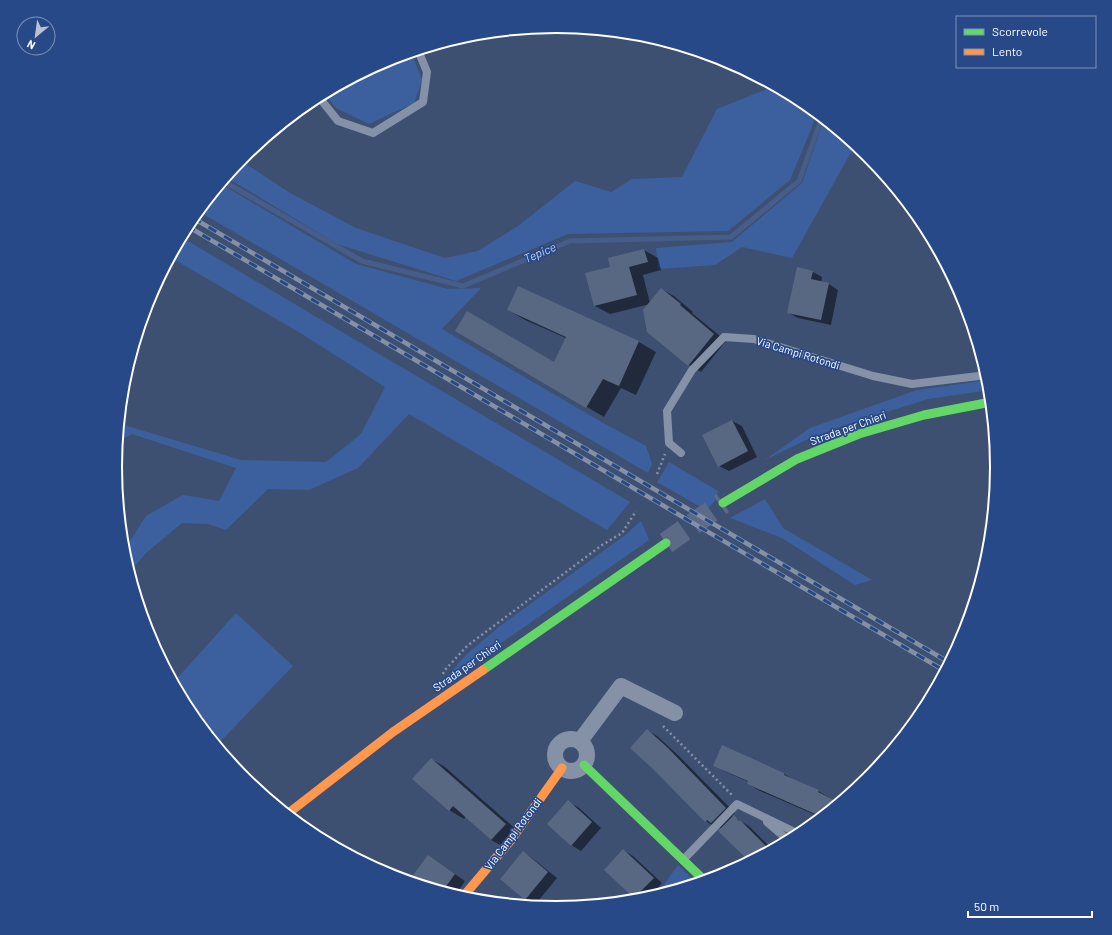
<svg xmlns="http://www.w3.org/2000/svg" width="1112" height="935" font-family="Barlow,sans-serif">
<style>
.green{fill:#3c609d}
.shadow{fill:#0007}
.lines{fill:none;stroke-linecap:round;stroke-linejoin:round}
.stream{stroke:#465d89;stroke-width:5}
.building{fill:#596882}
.secondary-tunnel{stroke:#5b6a87;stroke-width:22;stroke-dasharray:22 11;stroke-linecap:butt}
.path{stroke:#8591a7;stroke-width:2.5;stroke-dasharray:2 3;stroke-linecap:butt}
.lane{stroke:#8591a7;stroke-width:8}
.street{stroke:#8591a7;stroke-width:16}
.fast{stroke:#63d668;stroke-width:9}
.slow{stroke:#ff974d;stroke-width:9}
.rail-casing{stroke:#8490a5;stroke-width:4.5}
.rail{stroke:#284988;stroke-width:3;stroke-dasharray:9;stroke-linecap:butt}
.labels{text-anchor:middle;stroke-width:3.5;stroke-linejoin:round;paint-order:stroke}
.street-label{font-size:11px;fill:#fff;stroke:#284988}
.water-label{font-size:12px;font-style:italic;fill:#c0d1f0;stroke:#284988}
.rim{fill:none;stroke:#fff;stroke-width:2}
</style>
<rect width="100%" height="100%" fill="#3e5072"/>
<g class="green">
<path d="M411 52 422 80 414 103 369 124 336 108 324 93 387 60Z"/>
<path d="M775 86 801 101 816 113 812 127 790 180 728 231 568 234 456 281 337 244 226 177 240 160 290 193 356 228 445 258 478 251 518 226 575 181 611 192 632 179 682 177 717 109Z"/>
<path d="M824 119 855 145 792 258 742 247 715 265 658 269 656 248 732 242 802 183Z"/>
<path d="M221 184 356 264 448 289 481 288 442 329 605 424 646 446 652 464 648 473 198 211Z"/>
<path d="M181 237 630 502 607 530 409 414 358 468 309 490 268 489 226 530 208 524 182 523 146 553 129 573 123 552 146 516 183 495 219 501 236 468 132 434 117 442 120 413 127 426 241 460 326 462 361 434 385 387 302 334 170 257Z"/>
<path d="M989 380 990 390 928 399 842 426 806 440 765 460 810 428 917 390Z"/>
<path d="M669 462 718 491 715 501 706 510 657 482Z"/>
<path d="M765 499 783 528 872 580 855 585 782 538 730 518Z"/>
<path d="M641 521 649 540 458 673 444 680 466 655 500 626 624 536Z"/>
<path d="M236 613 293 666 216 746 189 713 173 683Z"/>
<path d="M678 865 698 884 656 896Z"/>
</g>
<g class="shadow">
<path d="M644 250 658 258 661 270 643 275 650 303 661 289 674 296 693 312 692 313 726 341 701 372 689 365 650 304 610 314 595 306 587 274 611 268Z"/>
<path d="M798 268 813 272 822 277 821 283 829 284 838 290 831 325 798 318 789 313Z"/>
<path d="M519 287 639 342 656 352 636 395 621 388 604 417 457 331 555 363 566 338 525 320 508 310Z"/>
<path d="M732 421 742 426 757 457 729 471 719 466Z"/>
<path d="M647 730 657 736 678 755 735 813 732 816 749 826 773 850 751 861 722 829 716 825 715 827 706 821Z"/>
<path d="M431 759 445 767 519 832 506 848 491 840 466 816 464 819 449 810Z"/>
<path d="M714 765 784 774 796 781 818 791 839 803 818 821 820 817 760 791 748 784 749 782 726 772Z"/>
<path d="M568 802 578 807 601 828 581 851 571 845Z"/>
<path d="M623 850 633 856 662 883 648 899 640 901 635 898 605 870Z"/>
<path d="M523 852 532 858 557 878 535 905 526 899 501 878Z"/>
<path d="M428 856 439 863 465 881 455 896 409 882Z"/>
</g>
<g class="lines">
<path class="stream" d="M223 181 362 261 463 286 570 241 731 237 799 181 822 117"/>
</g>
<g class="building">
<path d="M644 249 648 262 629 267 637 295 594 306 585 273 610 267 608 258Z"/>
<path d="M797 267 813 271 811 279 829 283 821 320 787 313Z"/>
<path d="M518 286 639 341 619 386 603 379 586 408 455 331 467 311 554 362 566 337 507 310Z"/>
<path d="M661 288 681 304 680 305 714 334 688 366 647 332 643 310Z"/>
<path d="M732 420 748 451 718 467 702 435Z"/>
<path d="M647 729 668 748 726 808 711 823 707 820 705 822 653 769 630 748Z"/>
<path d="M722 745 784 773V775L819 790 818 792 840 803 822 817 747 784 748 781 713 766Z"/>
<path d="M431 758 506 824 491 840 453 806 449 811 412 779Z"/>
<path d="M568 800 592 822 571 846 547 824Z"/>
<path d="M734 815 739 821 740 820 771 851 750 862 718 831Z"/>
<path d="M623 849 654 878 634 898 604 870Z"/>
<path d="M523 851 548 872 525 900 500 879Z"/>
<path d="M428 855 455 874 442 892 408 882Z"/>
</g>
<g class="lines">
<path class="secondary-tunnel" d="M666 543 723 503"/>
<g class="path">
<path d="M657 474 665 454"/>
<path d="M443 674 444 671 467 646 602 545 622 533 636 511"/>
<path d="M663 726 732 795"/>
</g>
<g class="lane">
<path d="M318 96 338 121 373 133 423 102 427 72 418 50"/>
<path d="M681 453 669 443 667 411 692 370 724 337 754 339 873 376 912 384 987 375"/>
<path d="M767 822 789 841"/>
<path d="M684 859 737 804 801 835"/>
</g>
<g class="street">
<circle cx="571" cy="755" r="16"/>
<path d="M580 741 621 686 675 713"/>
</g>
<g class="fast">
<path d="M723 503 797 459 859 434 924 415 991 402"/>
<path d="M483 670 666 543"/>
<path d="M584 765 705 881"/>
</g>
<g class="slow">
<path d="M286 815 393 732 483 670"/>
<path d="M462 898 511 840 562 768"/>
</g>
<g class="rail-casing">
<g id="rail">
<path d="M193 218 950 663"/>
<path d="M187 226 945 671"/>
</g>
</g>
<use href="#rail" class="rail"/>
</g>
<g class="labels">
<g class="street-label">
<text transform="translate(798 353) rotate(17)" y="4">Via Campi Rotondi</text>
<text transform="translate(848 428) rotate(-20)" y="4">Strada per Chieri</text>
<text transform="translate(467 666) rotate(-35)" y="4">Strada per Chieri</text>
<text transform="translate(513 834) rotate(-53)" y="4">Via Campi Rotondi</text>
</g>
<g class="water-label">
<text transform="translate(540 253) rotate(-23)" y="4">Tepice</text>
</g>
</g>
<path d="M0 0H1112V935H0ZM122 467a434 434 0 1 1 868 0a434 434 0 1 1-868 0Z" fill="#284988" fill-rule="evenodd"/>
<path class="rim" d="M122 467a434 434 0 1 1 868 0a434 434 0 1 1-868 0Z"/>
<rect x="956" y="16" width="140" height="52" fill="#284988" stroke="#7e92b8"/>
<rect x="964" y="29" width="20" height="6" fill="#63d668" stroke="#7e92b8"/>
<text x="992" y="36" font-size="12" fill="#ffffff">Scorrevole</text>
<rect x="964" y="49" width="20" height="6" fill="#ff974d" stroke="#7e92b8"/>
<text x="992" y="56" font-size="12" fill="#ffffff">Lento</text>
<g transform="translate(36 36) rotate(209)"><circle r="19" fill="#284988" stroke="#7e92b8"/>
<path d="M0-3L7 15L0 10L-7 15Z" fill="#bbc2ce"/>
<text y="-6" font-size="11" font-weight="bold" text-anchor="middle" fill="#ffffff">N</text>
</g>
<path d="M968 911v6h124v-6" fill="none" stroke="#ffffff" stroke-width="2"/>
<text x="974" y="911" font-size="12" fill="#ffffff" stroke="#284988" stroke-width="3" paint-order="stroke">50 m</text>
</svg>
